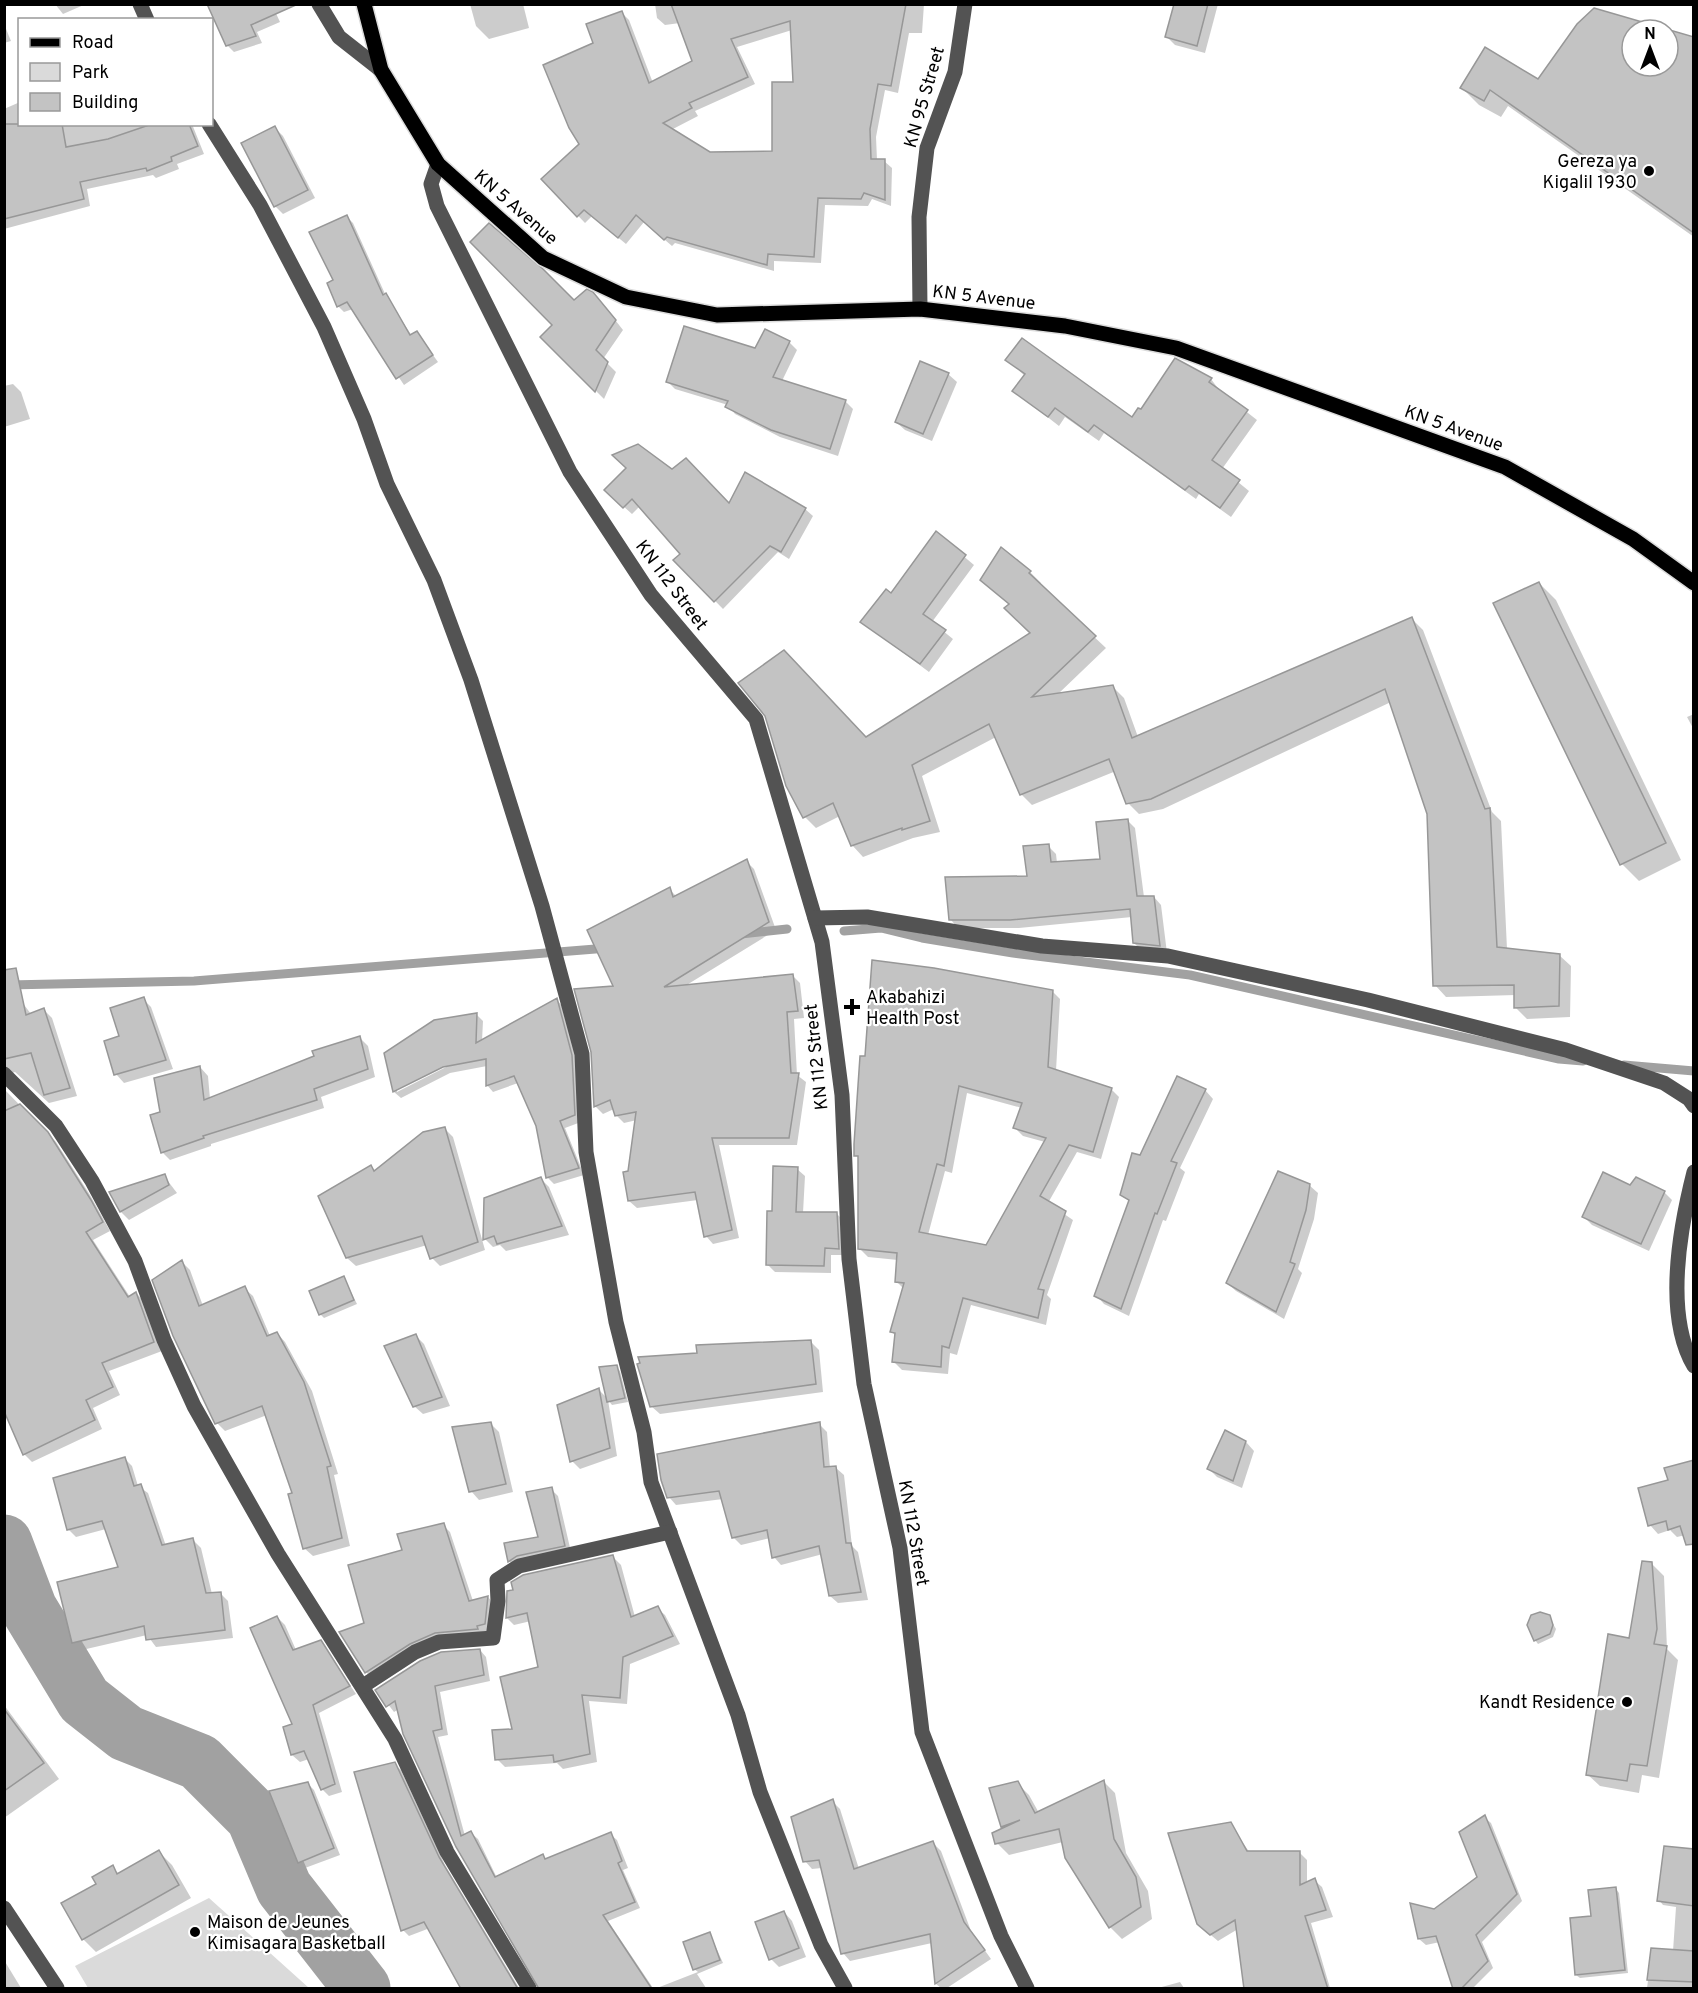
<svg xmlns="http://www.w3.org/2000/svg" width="1698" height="1993" font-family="Overpass,sans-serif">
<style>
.green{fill:#dadada}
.shadow{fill:#0003;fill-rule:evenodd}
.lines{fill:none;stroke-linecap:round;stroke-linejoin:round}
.stream{stroke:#a1a1a1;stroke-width:9}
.river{stroke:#a1a1a1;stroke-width:57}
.building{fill:#c3c3c3;stroke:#979797;stroke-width:1.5;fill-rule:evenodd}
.major-casing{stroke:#dbdbdb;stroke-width:18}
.minor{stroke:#535353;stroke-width:15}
.major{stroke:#000;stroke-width:15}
.poi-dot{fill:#000;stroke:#fff;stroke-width:2}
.labels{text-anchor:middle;stroke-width:4.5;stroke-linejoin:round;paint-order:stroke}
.street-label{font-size:18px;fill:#000;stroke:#fff}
.poi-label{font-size:18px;fill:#000;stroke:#fff;text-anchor:end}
</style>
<rect width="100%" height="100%" fill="#fff"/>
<path class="green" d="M209 1898 309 1988H88L75 1966Z"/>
<g class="shadow">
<path d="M55 4H86L63 14Z"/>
<path d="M208 4 273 7 280 22 257 32 262 43 234 52 227 45Z"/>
<path d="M470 4H523L529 28 489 39 476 26Z"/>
<path d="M655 4H924L922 33H909L898 93 885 90 876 137 877 160 884 161 892 168 891 206 872 199 868 206 825 205 821 263 774 261V271L675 243 672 246 644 222 626 244 592 216 585 223 543 179 581 144 595 44 621 12 629 20 653 83 694 61 680 23 665 25 657 18ZM792 30 794 83 774 152 709 154 671 130 698 116 695 111 755 84 737 47Z"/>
<path d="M1175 4H1218L1205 53 1175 45 1166 36Z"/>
<path d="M4 24 11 41 4 43Z"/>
<path d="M1579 25 1664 30H1632V66H1668V31L1694 39V237L1508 106 1501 117 1479 105 1462 88 1538 81Z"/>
<path d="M20 102V124H192L204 154 177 164 179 169 156 178 153 175 87 189 90 206 4 229V109Z"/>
<path d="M275 128 283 136 315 198 283 214 275 206Z"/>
<path d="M347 217 353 223 386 296 412 336 417 333 438 362 404 385 353 309 344 312 338 306 335 281Z"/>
<path d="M574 302H601L623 330 603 359 616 372 604 399 542 337Z"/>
<path d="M766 331 789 342 797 350 782 381 845 401 853 409 838 456 780 437 735 414 728 405 675 389 667 381 756 350Z"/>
<path d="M1007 360 1132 419 1141 412 1175 360 1211 379 1220 391 1257 420 1222 469 1249 491 1231 517 1199 494 1196 499 1104 433 1099 441 1065 417 1059 426 1014 391 1025 376Z"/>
<path d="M948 374 957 382 932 441 905 430 896 422Z"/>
<path d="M13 384 21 392 30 419 4 427V386Z"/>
<path d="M672 471 730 505 805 509 813 516 789 559 778 552 723 609 675 560 682 555 640 506 632 514 613 497Z"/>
<path d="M936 533 974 565 932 622 953 639 929 672 862 622 892 595Z"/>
<path d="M1030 572 1041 583 1039 585 1106 648 1057 695 1112 686 1124 698 1138 737 1412 619 1423 630 1492 812 1501 821 1507 949 1559 955 1571 966 1570 1017 1527 1019 1516 1008V995L1446 997 1435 985 1428 814 1391 702 1163 809 1139 814 1128 803 1116 771 1032 805 1021 794 996 737 922 776 940 832 913 838 863 857 852 845 840 816 816 828 805 817 788 786 867 739 1032 633 1010 605 982 580Z"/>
<path d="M1539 583 1556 600 1681 860 1639 881 1622 864Z"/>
<path d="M1694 714V730L1687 717Z"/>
<path d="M1127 820 1135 828 1144 897H1154L1161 905 1167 953 1142 951 1134 943 1132 917 1019 928H958L951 920 1029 877 1048 846 1056 854 1057 863 1102 861Z"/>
<path d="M746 861 754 869 776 930 685 986 793 976 800 983 804 1018 794 1019 797 1075 806 1082 797 1145H719L739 1238 713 1244 706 1236 698 1200 637 1208 629 1201V1172L637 1120 624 1123 616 1115 614 1109 603 1114 595 1106 615 987 669 889 677 897Z"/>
<path d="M1052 991 1060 999 1056 1071 1111 1089 1119 1097 1101 1159 1077 1152 1048 1203 1073 1220 1047 1295 1051 1299 1046 1325 971 1305 957 1355 950 1353 948 1374 902 1370 894 1362 896 1336 892 1332 904 1289 897 1282 898 1260 868 1257 860 1249V1159L856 1155ZM967 1093 1022 1108 1015 1128 1023 1136 1045 1142 987 1247 928 1235 945 1171 952 1173Z"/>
<path d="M143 999 151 1007 173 1069 124 1083 116 1074 121 1037Z"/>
<path d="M557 1000 563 1007 578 1063 581 1122 565 1128 584 1175 554 1184 548 1178 538 1125 518 1083 493 1092 487 1085V1066L450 1073 401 1098 394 1092 386 1054 477 1015 483 1021 482 1041ZM449 1062 450 1065 397 1092V1089Z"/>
<path d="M22 1002 31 1014 44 1010 52 1018 77 1096 49 1103 15 1072 4 1076V1005Z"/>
<path d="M360 1038 368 1046 375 1077 321 1097 324 1108 211 1144V1146L170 1160 162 1152V1113L200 1067 208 1076 210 1099Z"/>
<path d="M4 1089 56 1142 90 1195 110 1231 93 1240 130 1297 136 1293 144 1301 162 1351 109 1371 120 1395 93 1408 102 1429 32 1462 24 1454 4 1407Z"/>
<path d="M1205 1090 1213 1099 1180 1168 1185 1172 1166 1221 1163 1220 1129 1316 1104 1304 1096 1295 1130 1202 1121 1194 1141 1156Z"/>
<path d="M445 1129 453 1137 485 1250 440 1266 432 1258 427 1245 356 1266 347 1258 371 1167 376 1171Z"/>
<path d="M797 1169 805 1176 803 1213 837 1214 844 1221 845 1255H831V1273L775 1272 768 1265 774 1213Z"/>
<path d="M164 1176 177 1193 129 1220 121 1212 111 1193Z"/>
<path d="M541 1179 549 1187 569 1235 506 1251 500 1245 493 1247 485 1239Z"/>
<path d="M1309 1185 1318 1193 1314 1219 1298 1269 1302 1273 1284 1319 1236 1291 1227 1283Z"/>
<path d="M1631 1186 1664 1192 1672 1200 1649 1251 1592 1225 1584 1217Z"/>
<path d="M182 1262 190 1270 203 1306 244 1288 253 1296 270 1336 277 1333 285 1342 312 1391 338 1474 334 1475 350 1546 313 1556 304 1548 294 1494 267 1415 225 1431 217 1423Z"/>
<path d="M344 1278 357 1304 324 1318 320 1314Z"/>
<path d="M416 1336 424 1344 450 1406 423 1414 414 1406Z"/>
<path d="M811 1342 819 1350 823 1392 660 1414 651 1406 642 1365 699 1354Z"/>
<path d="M616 1367 620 1371 628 1402 612 1405 608 1400 617 1456 580 1469 572 1461 599 1390 608 1399Z"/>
<path d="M490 1423 499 1432 513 1492 479 1500 471 1491Z"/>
<path d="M819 1424 827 1432 830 1468H836L844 1475 852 1546 858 1552 868 1600 838 1603 830 1596 823 1554 781 1565 774 1557 770 1538 741 1545 733 1537 723 1499 676 1505 669 1497Z"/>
<path d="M1246 1442 1254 1451 1242 1488 1217 1477 1209 1469Z"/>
<path d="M124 1458 132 1466 138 1486 148 1493 166 1546 193 1540 201 1548 212 1594 220 1593 228 1601 233 1638 156 1647 147 1635 82 1650 74 1643 119 1568 106 1529 76 1537 68 1529Z"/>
<path d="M551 1489 558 1496 571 1552 516 1568 509 1561 540 1539Z"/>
<path d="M1640 1489 1694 1533 1677 1537 1670 1530 1658 1534 1650 1525Z"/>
<path d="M443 1525 450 1532 473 1601 488 1597 494 1604 492 1630 446 1639 373 1679 366 1672V1624L404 1551Z"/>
<path d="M613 1557 621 1565 635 1617 657 1608 665 1615 680 1644 630 1664 627 1704 589 1701 597 1762 563 1769 557 1763 505 1767 497 1759 514 1730 540 1668 531 1621 514 1625 507 1618Z"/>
<path d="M1651 1563 1664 1576 1667 1649 1678 1660 1659 1778 1642 1775 1639 1793 1600 1786 1587 1774 1631 1640Z"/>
<path d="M277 1617 285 1625 296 1650 320 1641 356 1694 319 1713 342 1792 329 1796 322 1789 309 1759 300 1762 292 1755 294 1725Z"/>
<path d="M1549 1617 1556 1629 1553 1637 1538 1644 1535 1640Z"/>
<path d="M480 1650 486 1657 490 1681 440 1692 448 1735 438 1737 465 1836 471 1833 478 1839 497 1878 542 1856 546 1860 610 1834 617 1840 628 1868 623 1870 640 1908 608 1921 653 1988H540L457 1847 399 1709 394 1712 377 1690Z"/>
<path d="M4 1705 59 1779 4 1818Z"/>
<path d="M394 1764 401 1770 445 1865 519 1988H468L430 1928 409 1936 403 1930Z"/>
<path d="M1104 1782 1115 1793 1126 1853 1148 1891 1152 1919 1122 1939 1110 1927 1063 1842 1009 1855 997 1843 1005 1829 1002 1826 1017 1783 1029 1795 1039 1813Z"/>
<path d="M308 1784 314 1790 340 1855 305 1868 299 1862Z"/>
<path d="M832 1801 840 1809 859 1869 933 1843 941 1851 971 1931 991 1959 947 1988H941L936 1984 932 1943 850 1961 843 1953 822 1868 812 1869 805 1861Z"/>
<path d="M1484 1817 1491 1823 1522 1901 1482 1942 1493 1968 1473 1988H1454L1440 1942 1426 1945 1419 1939 1479 1877Z"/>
<path d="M1230 1824 1250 1853H1300L1307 1860V1883L1314 1880 1322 1887 1333 1917 1311 1923 1330 1988H1245L1238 1929 1218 1941 1206 1931Z"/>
<path d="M1694 1851V1988H1647L1652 1950 1673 1951 1676 1907 1663 1905 1659 1900Z"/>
<path d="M159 1852 172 1865 191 1898 96 1952 83 1939 98 1884 112 1867 119 1874Z"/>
<path d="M1616 1889 1619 1893 1628 1973 1580 1978 1576 1975 1593 1918Z"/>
<path d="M784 1912 792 1921 806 1957 779 1967 771 1959Z"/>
<path d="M710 1934 723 1963 697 1974 706 1988H657L698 1972 694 1969Z"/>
<path d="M4 1960 21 1988H4Z"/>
<path d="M1180 1982 1184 1988H1158Z"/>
</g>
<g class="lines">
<g class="stream">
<path d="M844 931 881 928 922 938 1013 953 1190 975 1559 1059 1583 1061"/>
<path d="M741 934 787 929"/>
<path d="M8 985 194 981 608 948"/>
<path d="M1624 1065 1694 1071"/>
</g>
<path class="river" d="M4 1543 29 1609 84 1700 126 1733 199 1762 254 1817 284 1888 362 1988"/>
</g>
<g class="building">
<path d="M207 4H298L251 25 256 36 226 46Z"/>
<path d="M671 4H906L891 86 878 84 870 129 871 159H885V200L864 193 861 199 818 198 814 257 768 254 767 265 667 237 664 240 636 215 618 238 584 210 577 217 541 179 579 144 569 128 543 65 593 43 586 24 622 11 649 83 692 61ZM790 21 793 82H772V151L710 152 663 123 692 108 689 103 748 77 731 39Z"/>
<path d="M1174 4H1208L1197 46 1165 37Z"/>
<path d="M1594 8 1694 37V233L1490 90 1484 101 1460 88 1485 47 1538 79 1577 24ZM1632 30H1668V66H1632Z"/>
<path d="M4 124H62L66 147 108 139 152 124H189L198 146 171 157 172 161 147 171 146 168 80 182 84 199 4 219Z"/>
<path d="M275 126 308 190 274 207 241 143Z"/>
<path d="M347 215 383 295 386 293 410 335 417 331 433 355 396 379 347 302 337 307 327 283 333 280 309 232Z"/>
<path d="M489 223 543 269 574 300 587 289 593 292 616 320 596 350 608 362 595 392 540 337 552 325 470 242Z"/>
<path d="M684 326 755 348 765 329 790 341 773 377 846 400 830 449 771 430 725 407 728 401 666 382Z"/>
<path d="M1022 338 1132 417 1138 408 1141 409 1175 358 1212 378 1209 382 1248 410 1212 460 1240 480 1220 508 1189 486 1185 490 1094 425 1088 432 1055 408 1048 417 1012 391 1025 374 1005 360Z"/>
<path d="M920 361 949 373 923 434 895 422Z"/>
<path d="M638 444 672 469 686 458 729 503 745 472 806 508 781 552 770 546 714 602 673 560 680 554 632 499 623 508 604 490 626 468 612 455Z"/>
<path d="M936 531 966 555 923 614 946 630 920 664 860 622 886 589 891 593Z"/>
<path d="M1001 547 1031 571 1029 573 1096 636 1032 697 1113 685 1132 738 1412 617 1485 809 1490 808 1497 947 1560 954 1559 1006 1514 1008V985L1433 986 1427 814 1385 689 1151 799 1126 804 1109 759 1020 795 989 724 912 765 930 821 902 830V828L851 846 833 803 803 818 786 786 765 716 738 683 784 650 866 737 1030 633 1004 608 1009 604 980 580Z"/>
<path d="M1539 582 1666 843 1620 865 1493 603Z"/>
<path d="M1128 819 1137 896H1154L1160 946 1133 943 1130 909 1010 920H949L945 877 1027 876 1023 846 1049 844 1051 862 1100 859 1096 822Z"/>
<path d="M747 859 769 922 664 987 793 974 798 1011 787 1012 791 1073H799L789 1138H712L732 1230 704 1237 695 1192 628 1201 623 1172 628 1171 636 1112 615 1116 610 1100 594 1107 591 1052 574 989 613 986 587 930 670 887 673 897Z"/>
<path d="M872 960 934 968 1053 990 1048 1067 1112 1088 1093 1152 1069 1145 1040 1196 1066 1211 1038 1289 1044 1290 1038 1318 963 1298 949 1348 942 1346 941 1367 892 1362 895 1333 890 1332 904 1283 895 1282 897 1253 858 1249V1156H854V1144L860 1056H865ZM959 1086 1022 1103 1013 1128 1046 1138 986 1245 919 1232 937 1164 944 1166Z"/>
<path d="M16 968 26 1015 44 1008 70 1088 44 1095 31 1053 4 1059V970Z"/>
<path d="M144 997 166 1060 114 1075 104 1041 119 1036 110 1008Z"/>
<path d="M557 998 572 1055 575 1115 560 1121 579 1168 546 1178 536 1126 514 1076 486 1086V1059L443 1067 393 1092 384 1053 434 1020 477 1013 476 1043Z"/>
<path d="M360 1036 368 1069 314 1089 317 1100 203 1136 204 1138 161 1153 150 1115 160 1112 154 1078 200 1066 204 1100 314 1056 312 1051Z"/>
<path d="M1177 1076 1206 1089 1171 1161 1177 1163 1157 1214 1155 1213 1121 1309 1094 1296 1129 1200 1120 1195 1132 1153 1140 1155Z"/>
<path d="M20 1104 48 1132 91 1200 103 1222 86 1232 128 1297 136 1292 154 1342 102 1363 113 1387 86 1400 95 1420 23 1455 4 1411V1111Z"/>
<path d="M445 1127 478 1242 430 1259 422 1236 346 1258 318 1196 371 1165 374 1171 423 1132Z"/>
<path d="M773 1166 798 1167 796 1212H837L839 1249 825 1248 824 1266 766 1265 767 1211H772Z"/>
<path d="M1278 1171 1310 1184 1306 1210 1290 1262 1295 1264 1276 1312 1226 1283Z"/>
<path d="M1603 1172 1630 1185 1636 1177 1665 1191 1641 1244 1582 1217Z"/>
<path d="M165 1174 169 1185 120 1212 109 1192Z"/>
<path d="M541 1177 562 1226 497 1244 494 1236 483 1240 484 1198Z"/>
<path d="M182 1260 199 1306 245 1286 267 1336 277 1332 304 1382 331 1466 327 1467 342 1538 303 1549 288 1494 292 1493 262 1406 215 1424 173 1336 152 1280Z"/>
<path d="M344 1276 354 1300 319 1315 309 1291Z"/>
<path d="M416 1334 442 1397 413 1407 384 1346Z"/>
<path d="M811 1340 816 1384 650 1407 637 1364 640 1363 638 1357 697 1353 696 1345Z"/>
<path d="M617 1365 625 1398 607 1402 599 1367Z"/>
<path d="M599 1388 610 1448 570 1462 557 1405Z"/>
<path d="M491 1422 506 1484 469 1492 452 1427Z"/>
<path d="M820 1422 824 1467 836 1466 846 1543H851L861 1592 829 1596 819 1546 772 1558 767 1530 732 1538 719 1491 667 1498 661 1480 657 1454Z"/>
<path d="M1225 1430 1246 1441 1233 1481 1207 1469Z"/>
<path d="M125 1457 134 1486 141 1484 162 1545 193 1538 206 1593 221 1592 225 1630 146 1640 144 1626 72 1643 57 1582 118 1567 102 1521 67 1530 53 1478Z"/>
<path d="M1694 1460V1544L1686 1545 1680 1526 1668 1530 1666 1521 1648 1526 1638 1488 1668 1480 1664 1468Z"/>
<path d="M552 1487 565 1546 517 1556 508 1562 504 1543 538 1537 526 1492Z"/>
<path d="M444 1523 469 1601 488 1596 485 1624 477 1626 478 1629 435 1633 410 1644 365 1673 339 1632 364 1623 348 1565 402 1550 397 1534Z"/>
<path d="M613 1555 631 1617 658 1606 673 1636 623 1657 620 1698 582 1695 590 1754 554 1762 553 1755 495 1760 492 1730 512 1729 500 1677 538 1667 527 1613 506 1618 507 1591 513 1590 511 1582 523 1575Z"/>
<path d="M1642 1561 1652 1562 1657 1629 1654 1644 1667 1646 1647 1766 1630 1764 1627 1781 1586 1775 1608 1634 1629 1638Z"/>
<path d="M1540 1612 1550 1615 1553 1625 1550 1634 1534 1641 1527 1625 1531 1615Z"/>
<path d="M277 1616 293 1650 321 1640 350 1686 313 1705 335 1784 321 1790 304 1751 291 1755 283 1727 292 1724 250 1628Z"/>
<path d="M480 1649 484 1675 435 1686 442 1729 433 1731 461 1836 471 1831 495 1877 543 1854 545 1859 611 1832 622 1861 618 1863 635 1902 603 1915 652 1989H539L456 1847 403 1734 395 1701 386 1707 375 1690 420 1661 441 1652Z"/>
<path d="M4 1709 44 1763 4 1791Z"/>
<path d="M395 1762 439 1857 518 1989H461L424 1922 401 1931 354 1772Z"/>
<path d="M1104 1780 1114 1839 1136 1877 1141 1907 1109 1928 1065 1858 1059 1829 995 1844 992 1833 1020 1820 1001 1827 989 1788 1018 1781 1035 1813Z"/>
<path d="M308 1782 334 1848 298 1863 269 1791Z"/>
<path d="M833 1799 854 1869 933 1841 964 1922 985 1950 935 1984 930 1934 841 1954 819 1860 803 1862 791 1817Z"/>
<path d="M1485 1815 1517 1894 1476 1935 1488 1961 1461 1989H1453L1436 1936 1418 1939 1410 1903 1434 1909 1477 1877 1459 1832Z"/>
<path d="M1231 1822 1247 1851H1300V1885L1315 1878 1326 1910 1305 1916 1328 1989H1244L1235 1920 1210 1935 1197 1924 1168 1833Z"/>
<path d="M1664 1846 1694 1849V1906L1657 1901Z"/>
<path d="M159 1850 179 1885 82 1940 61 1903 96 1884 92 1877 113 1865 117 1874Z"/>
<path d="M1616 1887 1625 1970 1575 1975 1570 1918 1591 1916 1588 1890Z"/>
<path d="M784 1911 799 1948 769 1960 755 1922Z"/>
<path d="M710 1932 720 1960 693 1970 683 1942Z"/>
<path d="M1651 1948 1694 1951V1982L1647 1980Z"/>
</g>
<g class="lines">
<g class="major-casing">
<path id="major" d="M364 4 381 70 438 164 543 258 626 297 717 315 920 309 1065 326 1176 348 1505 467 1633 539 1694 583"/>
</g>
<g class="minor">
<path d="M140 4 147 20"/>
<path d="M319 4 339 37 381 70"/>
<path d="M209 124 260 205 324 327 364 419 387 484 434 580 471 680 542 906 582 1054 586 1152 616 1322 644 1432 651 1482 738 1715 760 1792 821 1945 845 1988"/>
<path d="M438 164 431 184 437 206 570 472 651 595 756 719 822 942 842 1095 849 1259 864 1384 900 1548 922 1732 1001 1936 1027 1988"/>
<path d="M920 309 919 217 927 148 955 72 965 4"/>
<path d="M815 918 867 917 1042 946 1168 956 1368 1000 1566 1050 1664 1083 1689 1099 1694 1106"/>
<path d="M4 1074 56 1126 92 1181 135 1261 164 1340 194 1406 278 1554 395 1739 447 1852 529 1988"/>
<path d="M1694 1172C1680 1227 1664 1315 1694 1366"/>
<path d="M363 1686 415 1652 439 1642 493 1638 498 1601 497 1580 519 1566 670 1532"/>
<path d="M4 1908 57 1988"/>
</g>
<use href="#major" class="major"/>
</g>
<g class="poi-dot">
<circle cx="1649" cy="171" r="6"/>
<path d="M849 998h6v6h6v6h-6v6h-6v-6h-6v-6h6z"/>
<circle cx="1627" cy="1702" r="6"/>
<circle cx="195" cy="1932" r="6"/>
</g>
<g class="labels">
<g class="street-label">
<text transform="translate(924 97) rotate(-74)" y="6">KN 95 Street</text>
<text transform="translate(516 207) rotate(41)" y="6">KN 5 Avenue</text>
<text transform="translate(984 297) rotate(7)" y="6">KN 5 Avenue</text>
<text transform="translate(1454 428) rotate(20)" y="6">KN 5 Avenue</text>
<text transform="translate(672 585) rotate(53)" y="6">KN 112 Street</text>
<text transform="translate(816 1057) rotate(-96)" y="6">KN 112 Street</text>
<text transform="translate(914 1533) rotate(80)" y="6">KN 112 Street</text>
</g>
<g class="poi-label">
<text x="1637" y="167">Gereza ya<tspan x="1637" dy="21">KigaliI 1930</tspan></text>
<text x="866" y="1003" text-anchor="start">Akabahizi<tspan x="866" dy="21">Health Post</tspan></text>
<text x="1615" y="1708">Kandt Residence</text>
<text x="207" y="1928" text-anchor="start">Maison de Jeunes<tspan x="207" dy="21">Kimisagara Basketball</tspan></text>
</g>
</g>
<rect width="1698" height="1993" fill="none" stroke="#000000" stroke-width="12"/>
<rect x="18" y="18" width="195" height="108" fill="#ffffff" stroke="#999999" stroke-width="1.5"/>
<rect x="30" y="38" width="30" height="9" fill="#000000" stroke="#999999" stroke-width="1.5"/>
<text x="72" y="48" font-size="18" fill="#000000">Road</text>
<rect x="30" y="63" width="30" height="18" fill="#dadada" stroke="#999999" stroke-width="1.5"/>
<text x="72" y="78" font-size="18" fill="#000000">Park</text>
<rect x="30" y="93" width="30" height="18" fill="#c3c3c3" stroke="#999999" stroke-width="1.5"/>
<text x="72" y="108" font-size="18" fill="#000000">Building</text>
<g transform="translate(1650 48)"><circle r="28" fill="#ffffff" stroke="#999999" stroke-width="1.5"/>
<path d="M0-4.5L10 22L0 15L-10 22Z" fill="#000000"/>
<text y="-9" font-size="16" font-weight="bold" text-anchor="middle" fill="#000000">N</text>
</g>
</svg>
